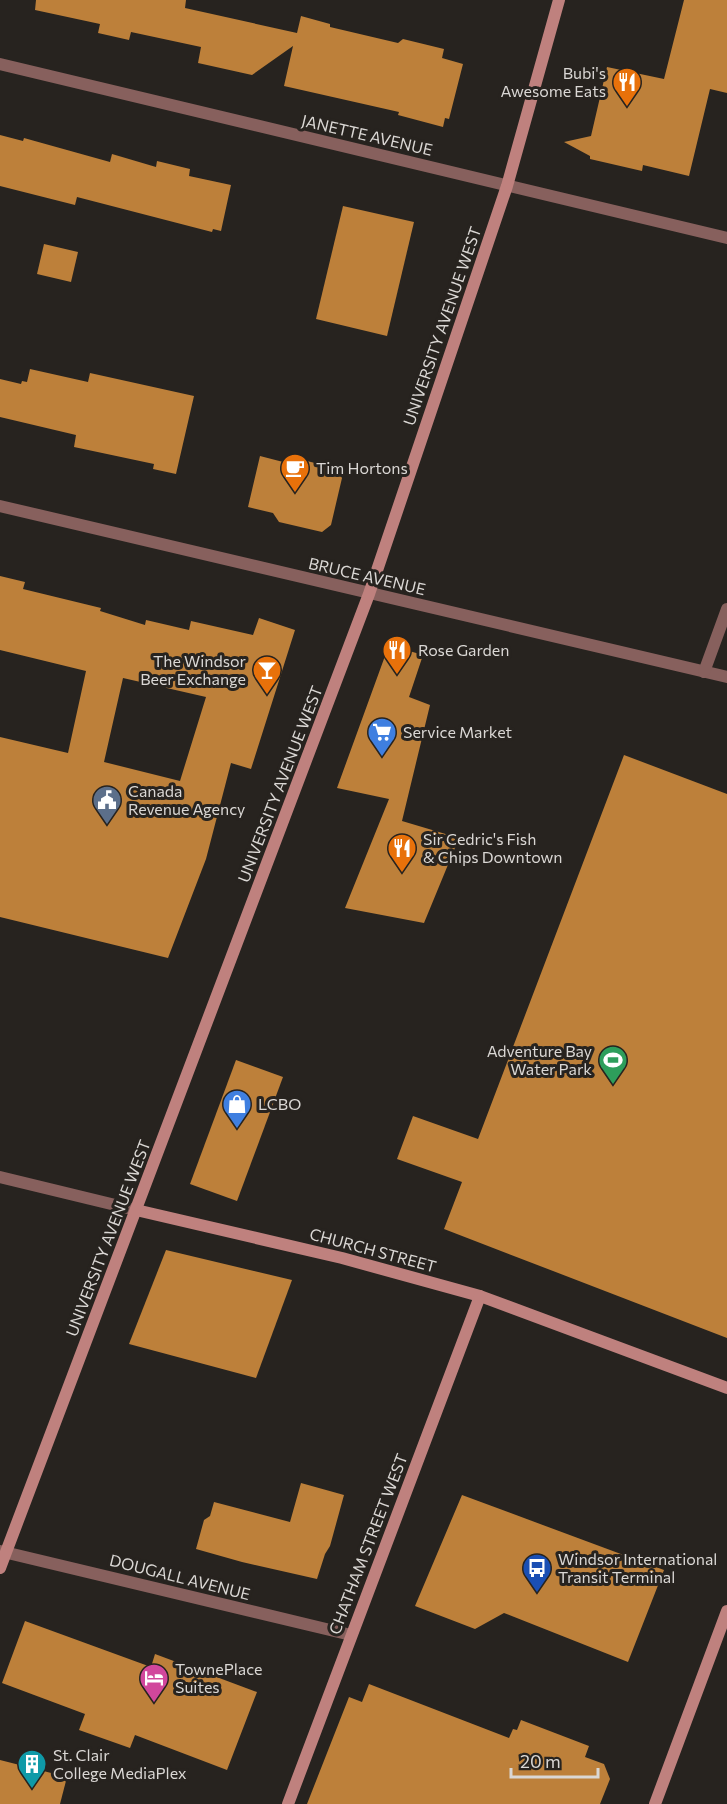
<svg xmlns="http://www.w3.org/2000/svg" width="727" height="1804" font-family="Commissioner,sans-serif">
<style>
.building{fill:#bd803a;fill-rule:evenodd}
.lines{fill:none;stroke-linecap:round;stroke-linejoin:round}
.street{stroke:#87605d;stroke-width:12}
.secondary{stroke:#bf817e;stroke-width:12}
.labels{text-anchor:middle;stroke-width:6;stroke-linejoin:round;paint-order:stroke}
.poi-label{font-size:16px;fill:#dad7d4;stroke:#27231f;text-anchor:start}
.street-label{font-size:16px;fill:#dad7d4;stroke:#27231f}
</style>
<rect width="100%" height="100%" fill="#27231f"/>
<g class="building">
<path d="M36 0H186L185 8 297 33 301 16 330 24V27L398 43 403 39 444 49 442 58 463 64 449 119 445 118 443 127 398 115 399 112 284 86 293 46 252 75 198 63 201 47 131 32 129 40 98 33 100 24 35 10Z"/>
<path d="M684 0H727V93L710 89 689 176 643 165 642 171 590 159V156L564 142 591 136 607 67 664 79Z"/>
<path d="M0 135 23 141 24 138 110 162 112 154 156 167 157 161 190 169 189 176 231 185 221 231 213 229 212 232 77 197 75 205 0 186Z"/>
<path d="M343 206 414 222 387 336 316 319Z"/>
<path d="M44 244 78 252 71 282 37 274Z"/>
<path d="M30 369 88 382 90 373 194 396 176 474 153 469 154 464 74 447 76 435 0 417V379L21 384 22 381 27 382Z"/>
<path d="M260 456 287 463 295 458 335 468 342 478 331 525 322 532 279 522 273 513 248 507Z"/>
<path d="M0 576 25 582 23 589 101 608 100 611 145 625 146 620 189 630 191 621 253 635 259 618 295 630 251 769 231 763 206 859 168 958 0 917V737L68 753 86 671 0 650ZM123 678 206 697 180 781 104 762Z"/>
<path d="M389 645 423 655 409 697 430 705 402 821 459 838 424 923 345 908 389 799 337 788Z"/>
<path d="M624 755 727 794V1338L444 1229 462 1182 397 1159 413 1116 478 1139Z"/>
<path d="M236 1060 283 1077 237 1201 190 1184Z"/>
<path d="M166 1250 292 1280 256 1378 129 1344Z"/>
<path d="M301 1483 344 1495 330 1546 325 1554 317 1579 242 1562 196 1549 204 1520 210 1516 214 1502 290 1522Z"/>
<path d="M462 1495 664 1570 628 1662 504 1613 475 1629 415 1606Z"/>
<path d="M25 1621 151 1667 155 1654 257 1692 227 1770 135 1735 130 1748 79 1730 85 1714 2 1683Z"/>
<path d="M369 1684 509 1738 513 1729 517 1730 521 1720 589 1746 585 1757 604 1764 610 1779 600 1804H307L349 1697 362 1702Z"/>
<path d="M0 1760 67 1777 60 1804H0Z"/>
</g>
<g class="lines">
<g class="street">
<path d="M0 64 727 238"/>
<path d="M0 506 727 677"/>
<path d="M704 672 727 609"/>
<path d="M0 1177 136 1210"/>
<path d="M0 1551 351 1635"/>
</g>
<g class="secondary">
<path d="M136 1210 342 1258 480 1296 727 1388"/>
<path d="M0 1568 369 594 507 186 559 0"/>
<path d="M288 1804 480 1296"/>
<path d="M655 1804 727 1611"/>
</g>
</g>
<defs>
<g id="restaurant-pin" transform="scale(1.5)"><path d="M0 17L-7.5 6A9.5 9.5 0 1 1 7.5 6Z" fill="#e8710a" stroke="#27231f"/><path d="M-5-6h1v4h1v-4h1v4h1v-4h1v5L-1.5 .5V6h-2V.5L-5-1ZM5-6V6H3V1.5H1.5Q1.5-4 5-6Z" fill="#fff"/></g>
<g id="cafe-pin" transform="scale(1.5)"><path d="M0 17L-7.5 6A9.5 9.5 0 1 1 7.5 6Z" fill="#e8710a" stroke="#27231f"/><path d="M-5.5-4.5H6V0H3Q3 3.5 0 3.5H-2.5Q-5.5 3.5-5.5 0ZM3-3.2v2h1.7v-2ZM-6 4.5H4V6H-6Z" fill="#fff"/></g>
<g id="bar-pin" transform="scale(1.5)"><path d="M0 17L-7.5 6A9.5 9.5 0 1 1 7.5 6Z" fill="#e8710a" stroke="#27231f"/><path d="M-6-5H6L.8 .8V4.5H3.5V6h-7V4.5H-.8V.8Z" fill="#fff"/></g>
<g id="supermarket-pin" transform="scale(1.5)"><path d="M0 17L-7.5 6A9.5 9.5 0 1 1 7.5 6Z" fill="#3f7fe0" stroke="#27231f"/><path d="M-6-5.5h2.5l.6 2H6L4.5 2H-2.5L-4.4-4H-6ZM-1.5 3.2a1.3 1.3 0 1 0 .1 0ZM3 3.2a1.3 1.3 0 1 0 .1 0Z" fill="#fff"/></g>
<g id="civic-pin" transform="scale(1.5)"><path d="M0 17L-7.5 6A9.5 9.5 0 1 1 7.5 6Z" fill="#5c6f8a" stroke="#27231f"/><path d="M-.6-6.5H3V-4.5H.6V-3L4-1V1h2V6H-6V1h2V-1L-.6-3ZM-1.2 2.5V6h2.4V2.5Z" fill="#fff"/></g>
<g id="stadium-pin" transform="scale(1.5)"><path d="M0 17L-7.5 6A9.5 9.5 0 1 1 7.5 6Z" fill="#2e9e5b" stroke="#27231f"/><path d="M0-5a6.5 5 0 1 0 0 10a6.5 5 0 1 0 0-10ZM-3.5-1.8h7v3.6h-7Z" fill="#fff"/></g>
<g id="shop-pin" transform="scale(1.5)"><path d="M0 17L-7.5 6A9.5 9.5 0 1 1 7.5 6Z" fill="#3f7fe0" stroke="#27231f"/><path d="M-5-2.5h2.3a2.7 3.5 0 0 1 5.4 0H5L5.5 6h-11ZM-1.5-2.5h3a1.5 2.3 0 0 0-3 0Z" fill="#fff"/></g>
<g id="bus-pin" transform="scale(1.5)"><path d="M0 17L-7.5 6A9.5 9.5 0 1 1 7.5 6Z" fill="#1a4fb4" stroke="#27231f"/><path d="M-5-6H5V4H4V6H2V4H-2V6H-4V4H-5ZM-3.5-4V0h7V-4ZM-3.5 1.2v1.5H-2V1.2ZM2 1.2v1.5H3.5V1.2Z" fill="#fff"/></g>
<g id="hotel-pin" transform="scale(1.5)"><path d="M0 17L-7.5 6A9.5 9.5 0 1 1 7.5 6Z" fill="#d1479c" stroke="#27231f"/><path d="M-6-4.5h1.5V1H6V5H4.5V3h-9V5H-6ZM-4 0a1.8 1.8 0 1 1 3.6 0ZM.5 0V-2.5h3Q6-2.5 6 0Z" fill="#fff"/></g>
<g id="building-pin" transform="scale(1.5)"><path d="M0 17L-7.5 6A9.5 9.5 0 1 1 7.5 6Z" fill="#0f9aa8" stroke="#27231f"/><path d="M-4-6H4V6H1V3H-1V6H-4ZM-2.5-4.3h1.7v1.8h-1.7ZM.8-4.3h1.7v1.8H.8ZM-2.5-1h1.7V.8h-1.7ZM.8-1h1.7V.8H.8Z" fill="#fff"/></g>
</defs>
<g fill-rule="evenodd">
<use href="#restaurant-pin" x="627" y="82"/>
<use href="#cafe-pin" x="295" y="468"/>
<use href="#restaurant-pin" x="397" y="650"/>
<use href="#bar-pin" x="267" y="670"/>
<use href="#supermarket-pin" x="382" y="732"/>
<use href="#civic-pin" x="107" y="800"/>
<use href="#restaurant-pin" x="402" y="848"/>
<use href="#stadium-pin" x="613" y="1060"/>
<use href="#shop-pin" x="237" y="1104"/>
<use href="#bus-pin" x="537" y="1568"/>
<use href="#hotel-pin" x="154" y="1678"/>
<use href="#building-pin" x="32" y="1764"/>
</g>
<g class="labels">
<g class="poi-label">
<text x="606" y="79" text-anchor="end">Bubi's<tspan x="606" dy="18">Awesome Eats</tspan></text>
<text x="316" y="474">Tim Hortons</text>
<text x="418" y="656">Rose Garden</text>
<text x="246" y="667" text-anchor="end">The Windsor<tspan x="246" dy="18">Beer Exchange</tspan></text>
<text x="403" y="738">Service Market</text>
<text x="128" y="797">Canada<tspan x="128" dy="18">Revenue Agency</tspan></text>
<text x="423" y="845">Sir Cedric's Fish<tspan x="423" dy="18">&amp; Chips Downtown</tspan></text>
<text x="592" y="1057" text-anchor="end">Adventure Bay<tspan x="592" dy="18">Water Park</tspan></text>
<text x="258" y="1110">LCBO</text>
<text x="558" y="1565">Windsor International<tspan x="558" dy="18">Transit Terminal</tspan></text>
<text x="175" y="1675">TownePlace<tspan x="175" dy="18">Suites</tspan></text>
<text x="53" y="1761">St. Clair<tspan x="53" dy="18">College MediaPlex</tspan></text>
</g>
<g class="street-label">
<text transform="translate(367 135) rotate(13)" y="6">JANETTE AVENUE</text>
<text transform="translate(442 326) rotate(-71)" y="6">UNIVERSITY AVENUE WEST</text>
<text transform="translate(367 576) rotate(13)" y="6">BRUCE AVENUE</text>
<text transform="translate(280 784) rotate(-69)" y="6">UNIVERSITY AVENUE WEST</text>
<text transform="translate(108 1238) rotate(-69)" y="6">UNIVERSITY AVENUE WEST</text>
<text transform="translate(373 1250) rotate(15)" y="6">CHURCH STREET</text>
<text transform="translate(368 1544) rotate(-69)" y="6">CHATHAM STREET WEST</text>
<text transform="translate(180 1577) rotate(14)" y="6">DOUGALL AVENUE</text>
</g>
</g>
<path d="M511 1768v9h87v-9" fill="none" stroke="#dad7d4" stroke-width="3"/>
<text x="520" y="1768" font-size="18" fill="#dad7d4" stroke="#27231f" stroke-width="4.5" paint-order="stroke">20 m</text>
</svg>
